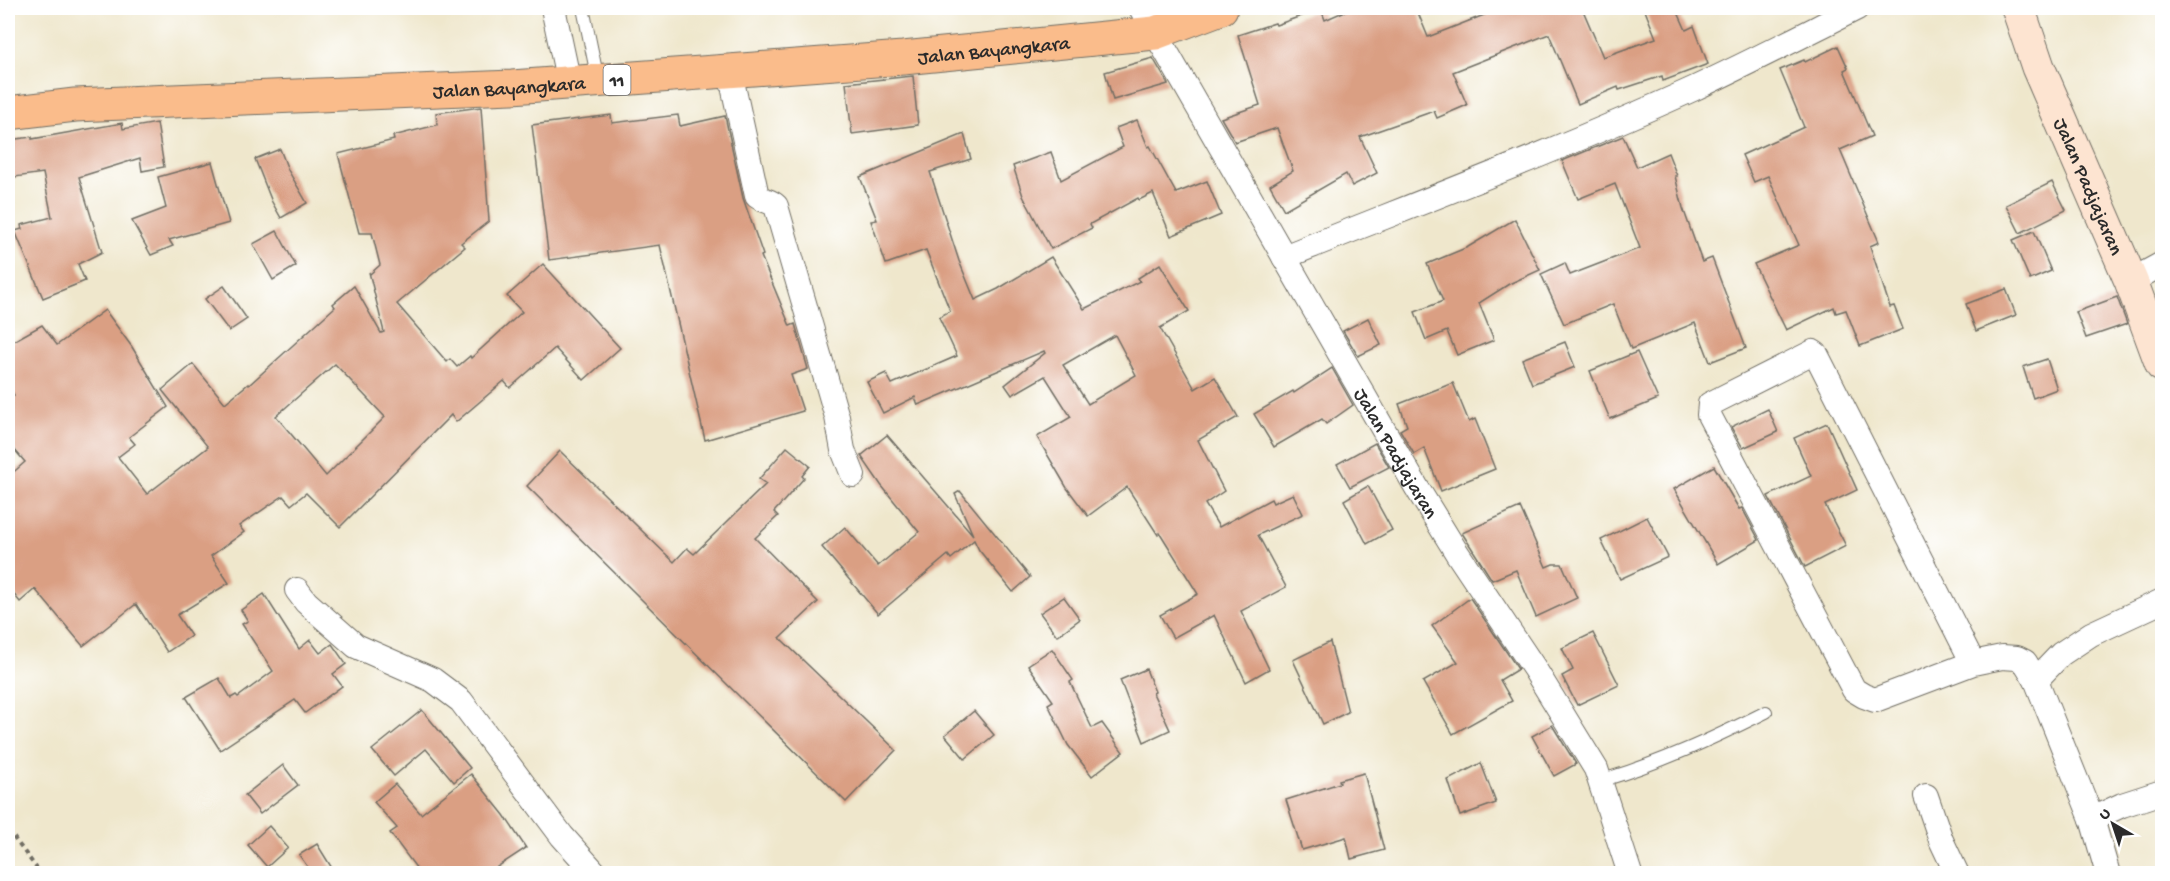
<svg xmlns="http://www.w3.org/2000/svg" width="2170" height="881" font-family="'Gochi Hand',sans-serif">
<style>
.building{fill:#da9f83;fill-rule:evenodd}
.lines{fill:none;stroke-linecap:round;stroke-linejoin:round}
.lane-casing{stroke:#706d63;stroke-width:14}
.street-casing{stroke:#706d63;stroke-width:26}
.secondary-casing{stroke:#706d63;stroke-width:35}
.highway-casing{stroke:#706d63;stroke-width:35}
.path{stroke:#706d63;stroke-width:4;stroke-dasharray:4.5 4.5;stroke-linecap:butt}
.lane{stroke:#fff;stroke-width:12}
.street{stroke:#fff;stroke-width:24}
.secondary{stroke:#fde4d1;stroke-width:33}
.highway{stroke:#fabc8b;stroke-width:33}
.labels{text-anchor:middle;stroke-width:4.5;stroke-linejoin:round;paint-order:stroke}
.shield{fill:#fff;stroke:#6b6b6b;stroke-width:1.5}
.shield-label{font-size:18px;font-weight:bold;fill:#2b2b2b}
.street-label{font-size:20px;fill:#2b2b2b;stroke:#fff}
</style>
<rect width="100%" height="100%" fill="#fff"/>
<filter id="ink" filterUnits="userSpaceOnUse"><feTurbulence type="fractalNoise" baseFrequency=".0167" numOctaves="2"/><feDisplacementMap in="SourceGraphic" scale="12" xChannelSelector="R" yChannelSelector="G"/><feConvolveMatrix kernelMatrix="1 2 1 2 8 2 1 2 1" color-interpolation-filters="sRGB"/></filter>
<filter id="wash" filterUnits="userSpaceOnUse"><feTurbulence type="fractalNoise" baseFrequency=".008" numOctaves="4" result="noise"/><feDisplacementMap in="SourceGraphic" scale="24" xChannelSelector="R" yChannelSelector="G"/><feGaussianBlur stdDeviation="1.35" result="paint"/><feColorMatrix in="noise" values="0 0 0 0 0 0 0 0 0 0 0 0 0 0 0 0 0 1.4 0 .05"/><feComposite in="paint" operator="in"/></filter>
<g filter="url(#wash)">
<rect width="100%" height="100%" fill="#efe7cc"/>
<g id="blocks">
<g class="building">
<path d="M1352 8H1416L1428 37 1502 8H1582L1603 57 1656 38 1644 8H1676L1686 30 1694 26 1708 64 1663 81 1662 76 1619 90 1618 87 1578 104 1549 34 1453 72 1467 105 1437 118 1434 111 1360 137 1377 173 1352 186 1346 174 1284 210 1270 185 1293 171 1277 128 1235 142 1221 118 1260 105 1238 35 1275 23 1276 25 1321 9 1325 20Z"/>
<path d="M1838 46 1848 68 1844 70 1872 136 1840 150 1879 242 1870 246 1890 307 1894 306 1903 329 1860 346 1846 310 1836 313 1834 307 1786 330 1754 264 1799 245 1768 176 1754 182 1742 155 1804 127 1780 70 1804 60 1805 62Z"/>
<path d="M1153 58 1168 84 1113 100 1105 72Z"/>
<path d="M913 76 918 125 852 134 846 83Z"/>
<path d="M481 107 489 221 461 243 465 247 397 304 447 362 450 359 457 367 470 356 471 358 522 312 507 296 543 264 620 348 584 380 555 348 510 388 504 381 456 422 451 415 340 527 306 493 291 505 283 496 239 526 244 532 211 556 229 583 177 615 191 636 167 652 136 604 83 646 35 589 20 602 8 587V477L25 462 8 442V401L14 395 8 384V344L42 325 57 345 105 310 132 347 168 407 129 437 135 444 118 457 147 494 208 447 162 390 193 364 225 403 248 384 249 385 335 307 333 304 354 286 381 333 384 332 369 272 370 274 380 265 372 233H359L338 154 394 140 393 136 437 125 436 113ZM335 364 385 417 326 476 276 416Z"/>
<path d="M611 115 612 123 678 115 680 126 725 116 743 198 763 255 761 256 790 326 795 324 808 369 791 375 803 411 705 440 660 245 549 260 532 125Z"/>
<path d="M1137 120 1148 147 1150 146 1176 193 1207 181 1221 215 1171 236 1153 193 1139 200 1138 198 1090 224 1092 228 1051 249 1023 196 1013 166 1051 152 1061 180 1123 147 1116 128Z"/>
<path d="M122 123 123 129 157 123 164 167 142 171 140 158 79 177 102 252 78 264 85 281 43 298 15 231 22 229 21 225 52 217 43 173 8 178V140L32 137V139Z"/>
<path d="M964 134 971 159 930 172 959 261 975 300 998 289 1051 257 1084 309 1140 281 1138 278 1160 264 1189 311 1160 328 1195 389 1215 377 1238 417 1198 440 1224 491 1205 504 1219 527 1271 499 1273 503 1293 494 1303 514 1258 535 1286 587 1241 611 1269 669 1246 682 1214 615 1173 638 1160 615 1198 594 1160 533 1158 535 1127 487 1088 516 1067 488 1037 437 1071 417 1045 376 1012 395 1005 385 1045 353 1044 351 918 405 915 397 883 413 867 382 886 373 892 384 957 356 939 317 950 311 926 250 886 264 871 221 877 220 860 177ZM1115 335 1136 375 1088 404 1063 365Z"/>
<path d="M1623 136 1637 167 1668 153 1677 176H1675L1683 208 1702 262 1712 258 1746 348 1710 362 1695 323 1631 349 1613 304 1564 324 1541 274 1565 263 1570 275 1640 248 1615 184 1578 199 1562 161Z"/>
<path d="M280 149 288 170 307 203 281 218 272 202 255 159Z"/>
<path d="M212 162 229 223 169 240 173 246 151 255 132 221 166 208 158 177Z"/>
<path d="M2052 182 2066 210 2020 233 2006 205Z"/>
<path d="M1515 219 1540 270 1509 284 1479 303 1494 340 1457 355 1447 331 1426 340 1415 312 1443 301 1427 264 1468 247Z"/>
<path d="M277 231 296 266 273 280 253 244Z"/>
<path d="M2034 231 2051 271 2030 280 2013 240Z"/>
<path d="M224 286 247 319 229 331 205 299Z"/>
<path d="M2006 289 2016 315 1976 331 1966 304Z"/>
<path d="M2117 297 2127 324 2086 338 2076 312Z"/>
<path d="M1368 318 1381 345 1358 356 1343 331Z"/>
<path d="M1565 342 1575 367 1532 384 1522 359Z"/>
<path d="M1637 352 1658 399 1610 419 1590 371Z"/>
<path d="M2047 359 2057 389 2033 398 2023 367Z"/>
<path d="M1332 368 1353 405 1326 424 1322 419 1274 447 1254 414 1293 391 1294 393Z"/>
<path d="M1453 383 1469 422 1475 419 1495 469 1441 491 1424 448 1414 454 1400 430 1407 426 1399 404Z"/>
<path d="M1768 409 1778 432 1743 448 1731 427Z"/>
<path d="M1827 423 1857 490 1825 505 1846 546 1805 567 1768 496 1811 476 1794 438Z"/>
<path d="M887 435 973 535 955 494 960 491 1030 577 1013 592 979 550 974 540 951 559 948 555 878 614 822 547 845 527 878 566 919 532 881 485 861 456Z"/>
<path d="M1375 443 1389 467 1350 487 1337 464Z"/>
<path d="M787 447 810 466 802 476 804 478 774 512 778 516 755 538 818 602 780 638 896 750 846 802 527 486 560 451 674 562 687 548 694 554 766 484 759 479Z"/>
<path d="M1714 466 1739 509 1742 508 1759 540 1718 564 1674 489Z"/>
<path d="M1368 486 1392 530 1367 544 1344 500Z"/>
<path d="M1520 507 1546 567 1553 564H1562L1577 598 1536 617 1516 570 1492 580 1462 533Z"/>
<path d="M1647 517 1668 557 1620 579 1601 540Z"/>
<path d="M264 594 299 649 310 640 320 653 332 644 346 664 333 674 342 686 305 713 295 700 220 750 186 697 219 678 231 698 236 695 238 697 273 671 242 624 248 621 241 610Z"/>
<path d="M1064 597 1080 619 1057 636 1040 613Z"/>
<path d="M1470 598 1518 669 1500 680 1512 701 1453 734 1423 682 1458 662 1432 626Z"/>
<path d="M1593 633 1619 685 1577 705 1562 676 1573 670 1562 648Z"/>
<path d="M1330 642 1348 712 1323 724 1293 660Z"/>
<path d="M1052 649 1073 680 1070 682 1092 728 1102 723 1123 752 1092 776 1068 745 1048 704 1053 701 1028 665Z"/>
<path d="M1146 669 1155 692 1153 693 1170 730 1144 742 1120 680Z"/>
<path d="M422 710 470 768 454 782 426 749 394 776 372 750Z"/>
<path d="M974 711 994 735 965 759 945 735Z"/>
<path d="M1552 725 1576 764 1554 776 1532 736Z"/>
<path d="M1481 763 1496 803 1460 816 1448 780Z"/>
<path d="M283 765 298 785 260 814 245 795Z"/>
<path d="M1364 773 1384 850 1351 859 1346 837 1302 850 1286 800 1340 783 1339 780Z"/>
<path d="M471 774 504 815 526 848 488 873H420L390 833 397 828 374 802 395 784 421 814Z"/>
<path d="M269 826 288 848 267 867 248 845Z"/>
<path d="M317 844 335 873H312L299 855Z"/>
</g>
</g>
</g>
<g filter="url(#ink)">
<use href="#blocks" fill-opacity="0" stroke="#706d63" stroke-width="1.5"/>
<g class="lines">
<g class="lane-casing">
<g id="lane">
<path d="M583 8 598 80"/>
<path d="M1600 781C1660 763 1710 740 1766 712"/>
</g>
</g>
<g class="street-casing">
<g id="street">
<path d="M553 8 569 83"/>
<path id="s1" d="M1141 8 1417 488 1457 553 1534 668 1596 769 1630 874"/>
<path d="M730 72 757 196C763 201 770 200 776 206L837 417 843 450 853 475"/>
<path d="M1284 257C1421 202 1559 150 1693 89 1749 63 1803 35 1857 8"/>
<path d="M2131 281 2162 264"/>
<path d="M297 590 306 602 356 646 433 680 461 701 562 836 596 874"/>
<path d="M1973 663 1816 354 1813 352 1710 404 1709 415 1854 690 1864 696 1875 700 1973 663 2002 657 2017 658 2025 662 2036 680 2092 819 2122 805 2162 792"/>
<path d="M2036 680 2061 654 2091 634 2162 601"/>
<path d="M1926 796 1941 840 1957 874"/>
<path d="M2092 819 2108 874"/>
</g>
</g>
<g class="secondary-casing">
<g id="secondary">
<path id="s2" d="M2018 8 2038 67 2131 281 2162 365"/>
</g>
</g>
<g class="highway-casing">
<g id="highway">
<path id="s3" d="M8 113 75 105 512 87 903 58 1155 33 1221 8"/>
</g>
</g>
<path class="path" d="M8 830 41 874"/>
<use href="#lane" class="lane"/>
<use href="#street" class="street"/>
<use href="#secondary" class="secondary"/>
<use href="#highway" class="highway"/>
</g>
</g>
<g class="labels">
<rect class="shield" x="603.5" y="65" width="27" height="30" rx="4.5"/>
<g class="shield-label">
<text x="617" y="86">11</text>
</g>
<g class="street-label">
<text dy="7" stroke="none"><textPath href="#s3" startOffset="988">Jalan Bayangkara</textPath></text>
<text dy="7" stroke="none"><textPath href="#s3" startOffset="502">Jalan Bayangkara</textPath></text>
<text dy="7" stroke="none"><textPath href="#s2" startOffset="192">Jalan Padjajaran</textPath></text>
<text dy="7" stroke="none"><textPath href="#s1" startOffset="513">Jalan Padjajaran</textPath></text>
</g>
</g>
<rect width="2170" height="881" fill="none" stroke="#fff" stroke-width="30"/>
<g transform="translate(2113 824) rotate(321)" stroke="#ffffff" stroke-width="4.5" paint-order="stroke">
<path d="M0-4.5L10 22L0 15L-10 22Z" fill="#2b2b2b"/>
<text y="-9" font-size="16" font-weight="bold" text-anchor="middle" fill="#2b2b2b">U</text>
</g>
</svg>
